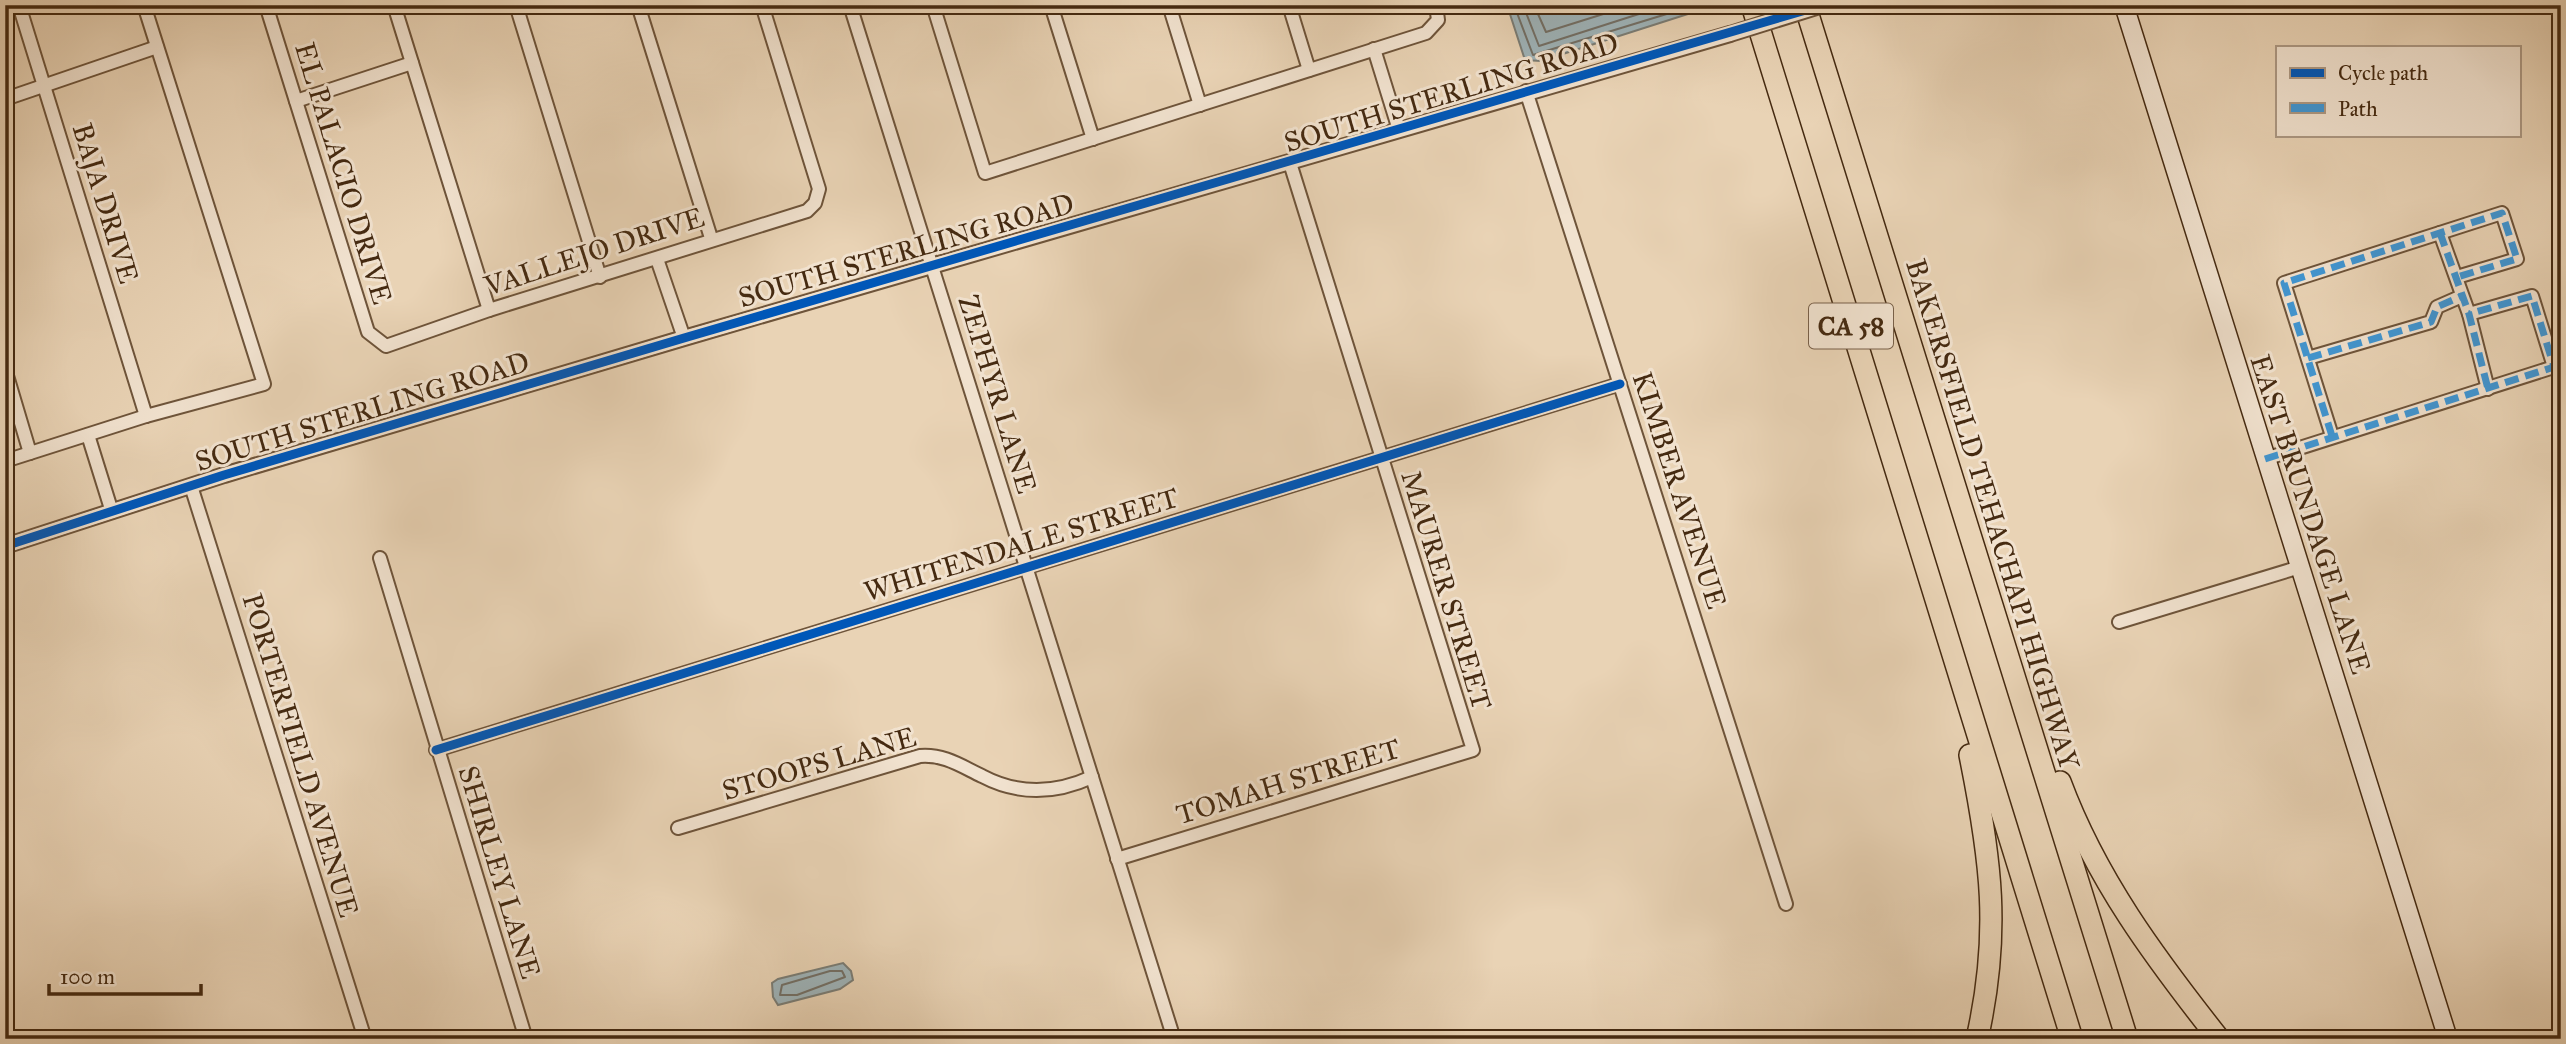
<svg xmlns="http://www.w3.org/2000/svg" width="2566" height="1044" font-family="'IM FELL Great Primer',serif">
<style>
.water{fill:#9eb4ba;stroke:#7a7d76;stroke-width:2}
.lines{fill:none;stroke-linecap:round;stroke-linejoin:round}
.shore{stroke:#726f66;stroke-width:2}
.minor-casing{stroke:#6e543a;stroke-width:16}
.tertiary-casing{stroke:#6e543a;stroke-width:18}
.secondary-casing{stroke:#452a11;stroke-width:21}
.motorway-casing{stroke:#452a11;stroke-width:24}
.minor{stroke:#f1e2cf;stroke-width:12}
.tertiary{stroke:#f1e2cf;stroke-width:14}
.secondary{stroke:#f1e2cf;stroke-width:18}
.motorway{stroke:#e9d3b5;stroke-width:21}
.tertiary-bridge-casing{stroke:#6e543a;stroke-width:18;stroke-linecap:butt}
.tertiary-bridge{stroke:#f1e2cf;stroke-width:14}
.quiet{stroke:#4096d3;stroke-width:7;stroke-dasharray:14 7;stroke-linecap:butt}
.cycleway-casing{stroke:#f1e2cf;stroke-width:13}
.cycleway{stroke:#0057b8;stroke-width:9}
.labels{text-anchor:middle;stroke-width:6;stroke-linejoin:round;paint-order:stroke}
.shield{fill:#f1e2cf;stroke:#79614a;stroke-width:2}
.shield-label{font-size:26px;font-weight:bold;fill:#452a11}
.street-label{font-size:28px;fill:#452a11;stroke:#f1e2cf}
</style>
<rect width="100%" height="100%" fill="#e9d3b5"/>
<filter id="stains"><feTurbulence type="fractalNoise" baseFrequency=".00286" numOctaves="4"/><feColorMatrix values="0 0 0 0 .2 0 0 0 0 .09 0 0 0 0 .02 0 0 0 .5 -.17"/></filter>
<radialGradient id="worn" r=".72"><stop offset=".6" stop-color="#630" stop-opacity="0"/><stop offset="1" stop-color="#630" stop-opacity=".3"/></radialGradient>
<g class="water">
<path d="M1507 5H1716L1541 61 1525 60Z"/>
<path d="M843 963 851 971 853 980 840 989 778 1005 773 997 772 983 778 979Z"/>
</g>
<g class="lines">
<g class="shore">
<path d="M1514 5 1533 55 1696 5"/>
<path d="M1523 5 1539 46 1667 5"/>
<path d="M1534 5 1546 32 1632 5"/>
<path d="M830 971H842L845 977 797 995H780L782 985Z"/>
</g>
<g class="minor-casing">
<g id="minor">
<path d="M19 5 146 416"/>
<path d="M266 5 368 332 386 346 489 310 807 211 815 203 819 189 762 5"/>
<path d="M394 5 489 310"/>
<path d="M516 5 600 277"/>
<path d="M638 5 711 238"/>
<path d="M850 5 1174 1039"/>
<path d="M933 5 985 173 1426 33 1438 20 1436 5"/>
<path d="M1051 5 1093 139"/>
<path d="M1169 5 1200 105"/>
<path d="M1289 5 1309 70"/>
<path d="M1374 49 1399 130"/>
<path d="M1526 91 1786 904"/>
<path d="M5 99 157 47"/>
<path d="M296 101 412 63"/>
<path d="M2440 233 2469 314 2488 389"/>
<path d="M657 259 684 338"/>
<path d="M2308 358 2431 322 2437 307 2462 296"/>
<path d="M5 369 30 453"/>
<path d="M88 435 112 512"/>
<path d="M2332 436 2284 283 2502 213 2517 259 2457 277"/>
<path d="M2265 459 2554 367 2532 296 2469 314"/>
<path d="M5 461 146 416 264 384 144 5"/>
<path d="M191 486 365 1039"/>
<path d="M380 558 526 1039"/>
<path d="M2119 622 2300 567"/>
<path d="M436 750 1620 384"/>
<path d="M678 828 920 756C944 754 961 766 982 776 1018 795 1055 794 1092 777"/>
<path d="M1117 859 1473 750 1290 163"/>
</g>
</g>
<g class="tertiary-casing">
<path id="tertiary" d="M5 546 224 475 684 338 1730 34"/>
</g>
<g class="secondary-casing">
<path id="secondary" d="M2124 5 2448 1039"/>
</g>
<g class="motorway-casing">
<g id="motorway">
<path d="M1752 5 2072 1039"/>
<path d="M1805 5 2127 1039"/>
<path d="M1970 755C1991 859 2001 933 1977 1039"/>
<path d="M2060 782C2096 879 2155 958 2219 1039"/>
</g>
</g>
<use href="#minor" class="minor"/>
<use href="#tertiary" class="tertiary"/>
<use href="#secondary" class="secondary"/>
<use href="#motorway" class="motorway"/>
<g class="tertiary-bridge-casing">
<path id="tertiary-bridge" d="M1730 34 1823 5"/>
</g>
<use href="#tertiary-bridge" class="tertiary-bridge"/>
<g class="quiet">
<path d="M2440 233 2469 314 2488 389"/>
<path d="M2308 358 2431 322 2437 307 2462 296"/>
<path d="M2332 436 2284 283 2502 213 2517 259 2457 277"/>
<path d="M2265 459 2554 367 2532 296 2469 314"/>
</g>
<g class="cycleway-casing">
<g id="cycleway">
<path d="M5 546 224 475 684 338 1823 5"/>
<path d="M436 750 1620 384"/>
</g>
</g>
<use href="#cycleway" class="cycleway"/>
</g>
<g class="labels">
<rect class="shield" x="1809" y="303.5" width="84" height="45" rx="5"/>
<g class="shield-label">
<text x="1851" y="335">CA 58</text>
</g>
<g class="street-label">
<text transform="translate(1451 92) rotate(-17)" y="10">SOUTH STERLING ROAD</text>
<text transform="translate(344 173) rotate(73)" y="10">EL PALACIO DRIVE</text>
<text transform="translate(106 203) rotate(73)" y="10">BAJA DRIVE</text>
<text transform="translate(906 250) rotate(-16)" y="10">SOUTH STERLING ROAD</text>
<text transform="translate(594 251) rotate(-18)" y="10">VALLEJO DRIVE</text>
<text transform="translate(998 394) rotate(73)" y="10">ZEPHYR LANE</text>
<text transform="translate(362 411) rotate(-17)" y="10">SOUTH STERLING ROAD</text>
<text transform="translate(1680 490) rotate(72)" y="10">KIMBER AVENUE</text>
<text transform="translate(1993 514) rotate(73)" y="10">BAKERSFIELD TEHACHAPI HIGHWAY</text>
<text transform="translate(2311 514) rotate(72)" y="10">EAST BRUNDAGE LANE</text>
<text transform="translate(1021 544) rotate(-17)" y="10">WHITENDALE STREET</text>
<text transform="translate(1447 590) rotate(73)" y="10">MAURER STREET</text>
<text transform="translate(301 755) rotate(73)" y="10">PORTERFIELD AVENUE</text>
<text transform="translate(819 763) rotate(-16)" y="10">STOOPS LANE</text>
<text transform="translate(1288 781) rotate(-17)" y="10">TOMAH STREET</text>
<text transform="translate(500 872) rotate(73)" y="10">SHIRLEY LANE</text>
</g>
</g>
<rect width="2566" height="1044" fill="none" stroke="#e9d3b5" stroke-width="28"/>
<rect x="7" y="7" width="2552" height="1030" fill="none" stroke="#452a11" stroke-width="3.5"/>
<rect x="14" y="14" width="2538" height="1016" fill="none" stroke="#452a11" stroke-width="2"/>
<rect x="2276" y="46" width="245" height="91" fill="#f1e2cf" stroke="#ac9883" stroke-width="2"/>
<rect x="2290" y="68" width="35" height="10" fill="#0057b8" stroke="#ac9883" stroke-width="2"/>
<text x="2338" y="80" font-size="21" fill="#452a11">Cycle path</text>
<rect x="2290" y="103" width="35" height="10" fill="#4096d3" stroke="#ac9883" stroke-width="2"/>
<text x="2338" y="116" font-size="21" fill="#452a11">Path</text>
<path d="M49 984v10h152v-10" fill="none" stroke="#452a11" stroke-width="3.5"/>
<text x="60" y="984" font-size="21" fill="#452a11" stroke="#f1e2cf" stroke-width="5" paint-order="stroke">100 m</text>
<rect width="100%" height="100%" filter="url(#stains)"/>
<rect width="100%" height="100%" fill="url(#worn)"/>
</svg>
